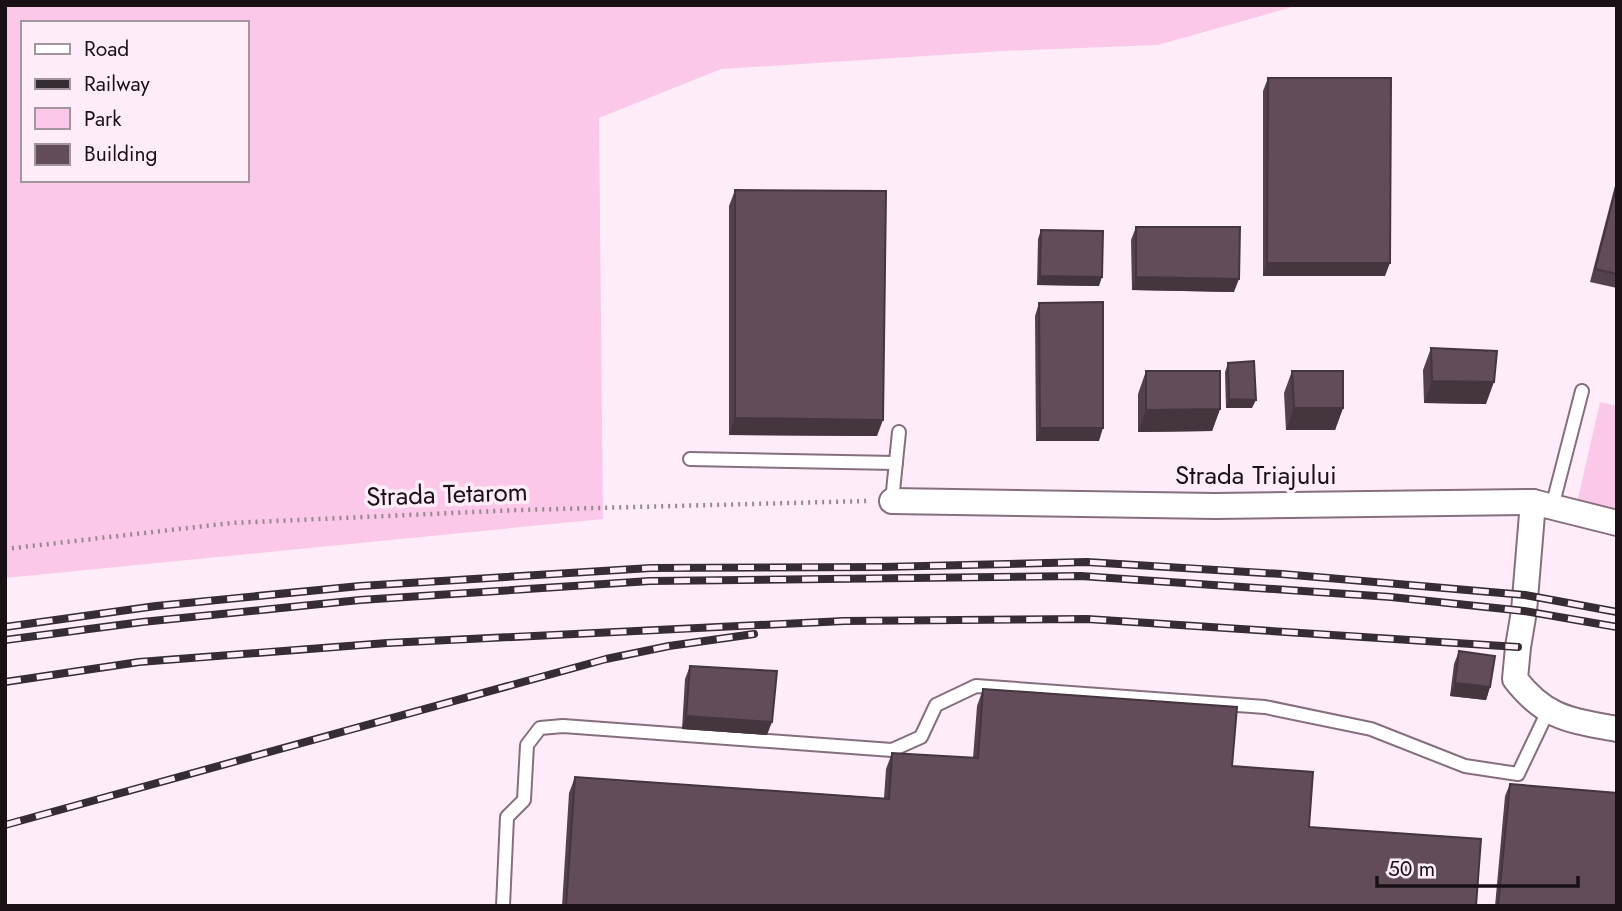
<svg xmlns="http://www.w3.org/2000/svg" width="1622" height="911" font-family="Jost,sans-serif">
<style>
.green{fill:#fbc8e9;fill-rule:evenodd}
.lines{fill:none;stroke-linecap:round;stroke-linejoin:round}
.lane-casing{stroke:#876e7e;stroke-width:16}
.street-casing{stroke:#876e7e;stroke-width:28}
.path{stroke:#958891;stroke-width:4.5;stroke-dasharray:2 5;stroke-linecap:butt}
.lane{stroke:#fff;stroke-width:12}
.street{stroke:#fff;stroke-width:24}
.rail-casing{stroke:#362c33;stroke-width:8}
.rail{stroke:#feedf8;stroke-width:5;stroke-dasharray:16;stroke-linecap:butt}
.wall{fill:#54414d}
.shaded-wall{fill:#45353f}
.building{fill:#624c5a;stroke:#45353f;stroke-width:2}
.labels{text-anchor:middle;stroke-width:7;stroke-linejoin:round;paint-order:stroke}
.street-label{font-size:26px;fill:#1a1117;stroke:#feedf8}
</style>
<rect width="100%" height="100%" fill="#feedf8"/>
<g class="green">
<path d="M5 5H1299L1158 45 1003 51 721 69 599 118 603 519 5 578ZM23 23H247V180H23Z"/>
<path d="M1600 402 1617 406V532L1572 525Z"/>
</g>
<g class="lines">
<g class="lane-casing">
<g id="lane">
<path d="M690 459 896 463"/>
<path d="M892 501 899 432"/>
<path d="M1552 507 1582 391"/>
<path d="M503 906 507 817 524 800 527 745 540 728 563 726 892 750 921 737 936 705 976 686 1265 707 1371 729 1465 766 1518 774 1548 711"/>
</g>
</g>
<g class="street-casing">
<g id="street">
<path d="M892 501 1215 506 1533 502 1617 523"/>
<path d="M1533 502 1524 611 1518 647 1515 679C1546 719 1570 720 1617 729"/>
</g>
</g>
<path class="path" d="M5 549 231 523 519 510 867 501"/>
<use href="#lane" class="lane"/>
<use href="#street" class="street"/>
<g class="rail-casing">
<g id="rail">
<path d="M5 627 156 606 360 586 651 568 882 567 1087 562 1282 574 1525 595 1617 612"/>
<path d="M5 640 142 622 360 600 650 581 1081 576 1391 597 1524 611 1617 627"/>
<path d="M5 682 139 662 387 643 844 621 1087 619 1518 647"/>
<path d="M5 825 606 659 669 646 754 634"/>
</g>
</g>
<use href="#rail" class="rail"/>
</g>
<g class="wall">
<path d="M1268 78 1385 276H1263V91Z"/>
<path d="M1617 178V288L1590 282Z"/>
<path d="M735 190 877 436 729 435V206Z"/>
<path d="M1136 227 1234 292 1132 290 1131 240Z"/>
<path d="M1041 230 1099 286 1037 285 1038 239Z"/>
<path d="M1039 303 1099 441H1036L1035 316Z"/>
<path d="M1431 348 1486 404 1424 403 1423 370Z"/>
<path d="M1228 363 1252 408H1226L1225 372Z"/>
<path d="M1146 371 1220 409 1212 431 1138 432V394Z"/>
<path d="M1292 371 1343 408 1335 430H1286L1284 393Z"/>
<path d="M1459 651 1490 687 1486 700 1450 696 1454 664Z"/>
<path d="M690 666 767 735 682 729 685 679Z"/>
<path d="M983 689 1232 766 1309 827 1476 906H562L569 793 575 777 884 798 886 769 892 753 973 758 977 706Z"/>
<path d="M1510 784 1617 906H1495L1505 796Z"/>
</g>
<g class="shaded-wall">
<path d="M1267 263H1390L1385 276H1263Z"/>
<path d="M1040 276 1102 277 1099 286 1037 285Z"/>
<path d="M1136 277 1239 279 1234 292 1132 290Z"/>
<path d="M1432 381 1494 382 1486 404 1424 403Z"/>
<path d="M1229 399 1256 400 1252 408H1226Z"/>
<path d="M1294 408H1343L1335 430H1286Z"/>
<path d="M1220 409 1212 431 1138 432 1146 410Z"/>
<path d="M735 418 883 420 877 436 729 435Z"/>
<path d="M1040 428H1103L1099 441H1036Z"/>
<path d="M1455 683 1490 687 1486 700 1450 696Z"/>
<path d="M686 716 772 722 767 735 682 729Z"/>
</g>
<g class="building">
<path d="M1268 78H1391L1390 263H1267Z"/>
<path d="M1617 184V274L1595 269Z"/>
<path d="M735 190 886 191 883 420 735 418Z"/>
<path d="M1136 227H1240L1239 279 1136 277Z"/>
<path d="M1041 230 1103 231 1102 277 1040 276Z"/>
<path d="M1103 302V428H1040L1039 303Z"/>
<path d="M1431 348 1497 351 1494 382 1432 381Z"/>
<path d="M1254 361 1256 400 1229 399 1228 363Z"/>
<path d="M1146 371H1220V409L1146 410Z"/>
<path d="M1292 371H1343V408H1294Z"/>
<path d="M1459 651 1495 656 1490 687 1455 683Z"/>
<path d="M690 666 777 671 772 722 686 716Z"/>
<path d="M983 689 1237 707 1232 766 1313 772 1309 827 1481 839 1476 906H566L575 777 889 799 892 753 978 758Z"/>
<path d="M1510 784 1617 793V906H1498Z"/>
</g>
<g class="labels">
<g class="street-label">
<text x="1256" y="484">Strada Triajului</text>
<text transform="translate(447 494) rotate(-2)" y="9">Strada Tetarom</text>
</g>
</g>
<rect width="1622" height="911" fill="none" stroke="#1a1117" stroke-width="14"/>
<rect x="21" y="21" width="228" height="161" fill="#feedf8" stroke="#a3959e" stroke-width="2"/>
<rect x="35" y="44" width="35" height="10" fill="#ffffff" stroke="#a3959e" stroke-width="2"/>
<text x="84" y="56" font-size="21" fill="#1a1117">Road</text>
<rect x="35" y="79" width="35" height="10" fill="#362c33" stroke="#a3959e" stroke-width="2"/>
<text x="84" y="91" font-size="21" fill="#1a1117">Railway</text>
<rect x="35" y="108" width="35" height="21" fill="#fbc8e9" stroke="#a3959e" stroke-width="2"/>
<text x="84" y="126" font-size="21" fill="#1a1117">Park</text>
<rect x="35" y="144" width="35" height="21" fill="#624c5a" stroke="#a3959e" stroke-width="2"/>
<text x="84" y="161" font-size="21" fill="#1a1117">Building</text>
<path d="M1377 876v10h201v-10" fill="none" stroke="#1a1117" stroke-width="3.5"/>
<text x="1388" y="876" font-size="21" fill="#1a1117" stroke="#feedf8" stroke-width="5" paint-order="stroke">50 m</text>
</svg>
